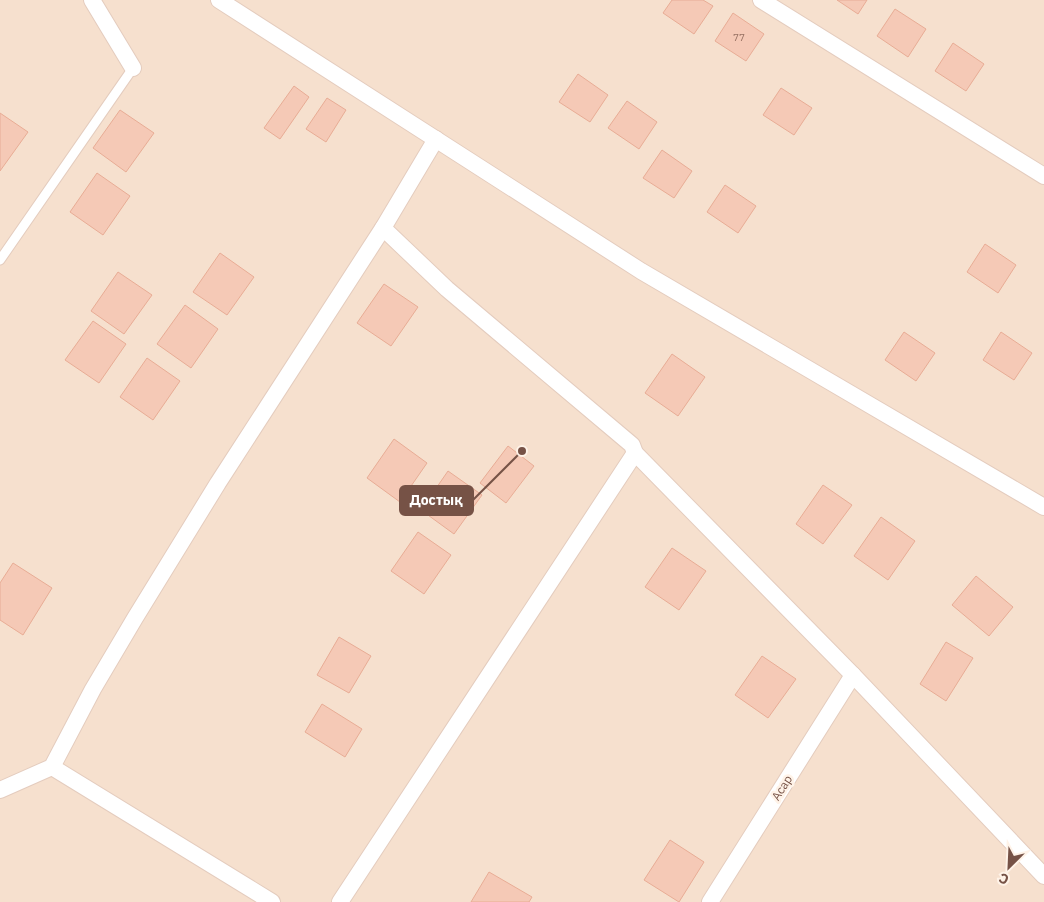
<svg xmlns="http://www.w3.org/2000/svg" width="1044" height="902" font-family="'IBM Plex Sans',sans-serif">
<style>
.residential{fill:#f6e0ce}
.building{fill:#f5c9b6;stroke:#e8ac95}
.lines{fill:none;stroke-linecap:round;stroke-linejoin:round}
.lane-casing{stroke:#e4ccbe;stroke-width:11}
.street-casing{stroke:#e4ccbe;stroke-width:18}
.lane{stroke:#fff;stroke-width:9}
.street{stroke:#fff;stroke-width:16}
.labels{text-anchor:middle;stroke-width:5;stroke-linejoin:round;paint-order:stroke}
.number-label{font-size:10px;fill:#967062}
.street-label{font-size:12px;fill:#765246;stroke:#fff3e8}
.leader{fill:none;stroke:#765246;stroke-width:2}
.callout-dot{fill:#765246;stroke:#fff3e8;stroke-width:2}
.callout{fill:#765246;stroke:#765246;stroke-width:2}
.callout-label{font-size:14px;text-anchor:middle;font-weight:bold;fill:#fff}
</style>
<rect width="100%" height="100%" fill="#feefe0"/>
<rect class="residential" x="0" y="0" width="1044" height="902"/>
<g class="building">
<path d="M672 0H703L713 6 694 34 663 13Z"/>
<path d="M837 0H867L858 14Z"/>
<path d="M895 9 926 29 908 57 877 36Z"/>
<path d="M733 13 764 34 746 61 715 41Z"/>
<path d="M953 43 984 64 966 91 935 71Z"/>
<path d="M578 74 608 95 590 122 559 102Z"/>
<path d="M294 86 309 97 280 139 264 128Z"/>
<path d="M781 88 812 108 794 135 763 115Z"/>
<path d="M327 98 346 110 326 142 306 129Z"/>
<path d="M627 101 657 122 639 149 608 128Z"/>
<path d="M120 110 154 133 126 172 93 148Z"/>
<path d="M0 113 28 132 0 171Z"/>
<path d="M662 150 692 171 674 198 643 178Z"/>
<path d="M97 173 130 196 103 235 70 212Z"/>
<path d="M725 185 756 206 738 233 707 212Z"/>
<path d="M985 244 1016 265 998 293 967 272Z"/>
<path d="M220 253 254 277 227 315 193 292Z"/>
<path d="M118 272 152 295 124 334 91 311Z"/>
<path d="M384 284 418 307 391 346 357 323Z"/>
<path d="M185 305 218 329 191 368 157 344Z"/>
<path d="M93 321 126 344 99 383 65 360Z"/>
<path d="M904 332 935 353 916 381 885 360Z"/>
<path d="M1001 332 1032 353 1014 380 983 360Z"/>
<path d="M672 354 705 377 678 416 645 393Z"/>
<path d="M147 358 180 381 153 420 120 397Z"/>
<path d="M394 439 427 463 400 502 367 478Z"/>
<path d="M508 446 534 466 506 503 480 483Z"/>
<path d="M448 471 482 495 454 534 421 510Z"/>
<path d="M823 485 852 505 823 544 796 524Z"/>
<path d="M881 517 915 541 888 580 854 556Z"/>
<path d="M418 532 451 555 424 594 391 571Z"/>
<path d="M672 548 706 571 679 610 645 587Z"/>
<path d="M13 563 52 588 23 635 0 620V583Z"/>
<path d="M976 576 1013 607 989 636 952 605Z"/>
<path d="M339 637 371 656 349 693 317 675Z"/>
<path d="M946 642 973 658 946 701 920 684Z"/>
<path d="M762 656 796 679 768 718 735 695Z"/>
<path d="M322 704 362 729 345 757 305 732Z"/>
<path d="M670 840 704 862 679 902 644 880Z"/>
<path d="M489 872 532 897 529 902H471Z"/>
</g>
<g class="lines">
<g class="lane-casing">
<path id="lane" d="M0 260 133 68"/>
</g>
<g class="street-casing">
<g id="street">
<path d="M92 0 133 68"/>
<path d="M219 0 641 271 1044 507"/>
<path d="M761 0 1044 176"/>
<path d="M383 228 447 289 632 445 635 453 853 675 1044 876"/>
<path d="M52 767 272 902"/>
<path d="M0 790 52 767 93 689 135 618 218 483 383 228 436 139"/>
<path d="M340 902 635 453"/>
<path d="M710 902 853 675"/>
</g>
</g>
<use href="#lane" class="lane"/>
<use href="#street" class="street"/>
</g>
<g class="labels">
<g class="number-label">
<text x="739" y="41">77</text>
</g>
<g class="street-label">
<text transform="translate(782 788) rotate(-58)" y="4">Асар</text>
</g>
</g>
<path class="leader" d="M522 451L473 500"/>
<circle class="callout-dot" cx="522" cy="451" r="5"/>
<rect class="callout" x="400" y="486" width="73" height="29" rx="5"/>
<g class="callout-label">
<text x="436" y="505">Достық</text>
</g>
<g transform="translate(1009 867) rotate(204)" stroke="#fff3e8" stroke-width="4" paint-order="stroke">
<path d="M0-4L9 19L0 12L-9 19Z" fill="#765246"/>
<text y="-8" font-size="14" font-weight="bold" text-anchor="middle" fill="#765246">С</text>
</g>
</svg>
